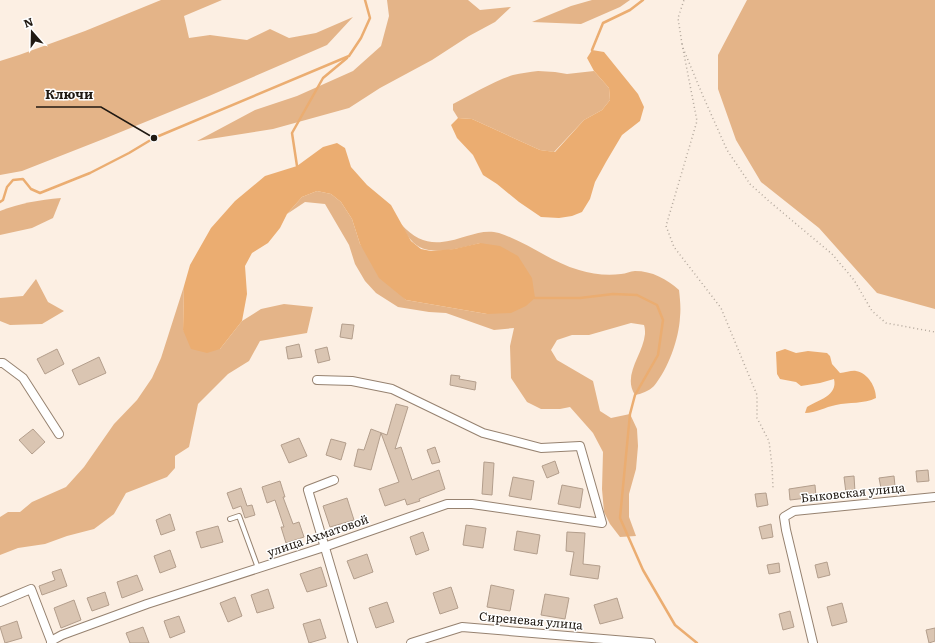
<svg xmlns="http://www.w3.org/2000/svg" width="935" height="643" font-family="Literata,serif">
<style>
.green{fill:#e4b488}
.water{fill:#ebad71}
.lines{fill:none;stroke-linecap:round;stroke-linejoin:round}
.stream{stroke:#ebad71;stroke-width:2.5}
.building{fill:#dac5b2;stroke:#b39e8c}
.service-casing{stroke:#968270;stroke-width:6}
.minor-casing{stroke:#968270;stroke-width:10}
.path{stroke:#b3a89d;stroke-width:1.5;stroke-dasharray:1 3;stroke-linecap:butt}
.service{stroke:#fff;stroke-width:4}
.minor{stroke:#fff;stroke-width:8}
.labels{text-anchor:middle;stroke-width:3;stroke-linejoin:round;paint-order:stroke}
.street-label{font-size:12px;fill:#201912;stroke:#fff}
.leader{fill:none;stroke:#201912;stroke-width:1.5}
.callout-dot{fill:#201912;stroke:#fff;stroke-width:1.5}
.callout-label{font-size:13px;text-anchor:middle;font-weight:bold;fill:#201912;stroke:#fff;stroke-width:3;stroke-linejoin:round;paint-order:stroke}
</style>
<rect width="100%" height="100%" fill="#fcefe3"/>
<g class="green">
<path d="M161 0H222L184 16 189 38 210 35 247 40 270 29 289 38 316 33 353 17 327 45 209 96 106 138 22 171 0 175V61L19 55 85 31Z"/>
<path d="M387 0H468L480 10 511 7 495 22 469 36 432 60 380 88 349 108 273 129 197 141 255 110 297 96 353 71 381 46 389 16Z"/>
<path d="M592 0H630L620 7 581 24 532 22 571 6Z"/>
<path d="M747 0H935V309L877 293 819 228 761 182 736 140 718 89V55Z"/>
<path d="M538 71 555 72 567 74 594 71 609 88 610 100 602 110 584 120 554 152 540 150 472 119 458 118 453 110V104C473 94 492 82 513 75 521 73 530 72 538 71Z"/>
<path d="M317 191 331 194 341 202 352 219 360 244 406 300 487 314 480 243C460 248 426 259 411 240 407 236 404 229 401 224 422 247 439 245 467 236 478 233 487 230 499 233 527 242 551 262 579 270 592 274 607 276 621 274 626 274 630 271 635 271 652 271 667 279 679 290 680 299 681 308 680 317 679 339 668 369 654 386 649 391 641 394 635 395 622 375 643 355 645 334 645 331 645 328 644 325L631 323 589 335H572L557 340 551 350 557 360 593 381 600 411 611 418 630 414 637 429 638 446 636 469 629 494V517L636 536 620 537 610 524 604 512 602 489 603 452 593 433 570 407 560 409H541L527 402 511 378 510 346 514 328 494 330 446 313 429 312 398 307 376 293 365 281 355 264 349 245 325 204 305 202 287 214 302 197Z"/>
<path d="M61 198 53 218 32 228 0 235V211C20 203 39 200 61 198Z"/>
<path d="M36 279 48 302 64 311 42 324 10 325 0 321V298L23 296Z"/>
<path d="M184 286 183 330 220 349 242 321 261 309 284 304 313 307 307 333 260 341 249 361 228 374 198 404 189 447 175 456V468L167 477 126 493 114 514 94 529 67 536 45 544 18 548 0 555V517L8 512H20L32 502 66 487 84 467 114 424 137 400 152 378 161 358Z"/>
</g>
<g class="water">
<path d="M592 50 604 52 638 94 644 107 640 121 622 135 606 162 595 182 590 199 582 212 572 216 559 218 541 217 519 202 497 184 483 175 473 155 457 138 451 125 458 118 472 119 540 150 555 152 584 120 602 110 610 100 609 88 594 71 587 58Z"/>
<path d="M337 143 345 148 351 167 367 185 391 205 411 241 421 249 431 251 454 249 480 243 500 246 518 256 532 278 535 298 526 306 511 313 487 314 406 300 379 278 360 244 352 219 341 202 331 194 317 191 302 197 287 214 280 228 268 243 252 253 245 266 247 294 242 321 220 349 207 353 191 349 183 330 184 286 190 265 211 228 235 201 265 176 297 166 323 147Z"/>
<path d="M785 349 796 353 808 351 827 353 830 356 832 364 840 373C845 373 852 370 856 371 868 373 876 387 876 398 864 404 849 402 836 405 825 407 816 413 805 413L807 407C818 400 838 396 834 379L820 383 801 386 796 382 780 379 777 374 776 352Z"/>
</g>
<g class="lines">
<g class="stream">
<path d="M592 50 603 23 630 10 643 0"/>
<path d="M297 166 292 133 323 78 347 58"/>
<path d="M0 202 3 200 7 187 13 180 23 179 31 189 40 193 90 173 129 153 154 138 349 56 361 38 370 18 365 0"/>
<path d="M535 298H580L613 294 637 295 657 305 663 320 658 355 635 395 630 414 620 518 643 570 675 625 697 643"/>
</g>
</g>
<g class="building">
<path d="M342 324 354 325 352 339 340 337Z"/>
<path d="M299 344 302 357 288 359 286 347Z"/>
<path d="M327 347 330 360 318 363 315 350Z"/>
<path d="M57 349 64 364 45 374 37 359Z"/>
<path d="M99 357 106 373 79 385 72 370Z"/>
<path d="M451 375 460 376 459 379 476 382 475 390 450 385Z"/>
<path d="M396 404 408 407 395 449 401 447 412 480 439 470 445 489 419 499 420 501 407 505 405 499 385 506 379 489 399 482 381 433 371 470 354 466 358 449 364 450 371 429 387 435Z"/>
<path d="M33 429 45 442 32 454 19 440Z"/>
<path d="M299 438 307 456 289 463 281 445Z"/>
<path d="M331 439 346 443 341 460 326 455Z"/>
<path d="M435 447 440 462 432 464 427 450Z"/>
<path d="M555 461 559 473 547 478 542 466Z"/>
<path d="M484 462 494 463 492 495 482 494Z"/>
<path d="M928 470 929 481 917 482 916 471Z"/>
<path d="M854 476 855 492 846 493 844 477Z"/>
<path d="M894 476 895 486 881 488 879 478Z"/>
<path d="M513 477 534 481 531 500 509 496Z"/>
<path d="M280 481 285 497H283L293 524 299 522 304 537 286 543 281 527H284L275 500 267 503 262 487Z"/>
<path d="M562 485 583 489 580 508 558 504Z"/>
<path d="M815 485 816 497 790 500 789 489Z"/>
<path d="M241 488 247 506 252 505 255 515 245 518 241 506 233 509 227 493Z"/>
<path d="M766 493 768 505 757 507 755 494Z"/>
<path d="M347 498 354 520 330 527 323 506Z"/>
<path d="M170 514 175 530 161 535 156 520Z"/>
<path d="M771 524 773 537 762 539 759 527Z"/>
<path d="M466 525 486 528 483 548 463 545Z"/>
<path d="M218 526 223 542 201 548 196 532Z"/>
<path d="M517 531 540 535 537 554 514 550Z"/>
<path d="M423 532 429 550 416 555 410 537Z"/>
<path d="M567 532 585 533 583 564 600 566 598 579 570 575 574 552 566 551Z"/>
<path d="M170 550 176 567 160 573 154 556Z"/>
<path d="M367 554 373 572 354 579 347 561Z"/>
<path d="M827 562 830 575 818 578 815 565Z"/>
<path d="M779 563 780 572 769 574 767 565Z"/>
<path d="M321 567 327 586 307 592 300 574Z"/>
<path d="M61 569 67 586 42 595 39 586 55 580 52 572Z"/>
<path d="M137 575 143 590 122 598 117 582Z"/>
<path d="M491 585 514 590 510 611 487 607Z"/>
<path d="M451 587 458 608 440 614 433 593Z"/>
<path d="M268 589 274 608 257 613 251 595Z"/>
<path d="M105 592 109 605 92 611 87 598Z"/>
<path d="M545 594 569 598 565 619 541 615Z"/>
<path d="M235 597 242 616 228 622 220 603Z"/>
<path d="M617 598 623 618 600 624 594 605Z"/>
<path d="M74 600 81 620 61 628 54 608Z"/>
<path d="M387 602 394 622 376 628 369 608Z"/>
<path d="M842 603 847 622 832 626 827 607Z"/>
<path d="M790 611 794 627 783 630 779 614Z"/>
<path d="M179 616 185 632 170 638 164 621Z"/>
<path d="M320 619 326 638 309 643 303 624Z"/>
<path d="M17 621 22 638 5 643 0 627Z"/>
<path d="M143 627 149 643H130L126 633Z"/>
<path d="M935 628V641L929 643 926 630Z"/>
</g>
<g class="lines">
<g class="service-casing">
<path id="service" d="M230 519 239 516 258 568"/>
</g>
<g class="minor-casing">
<g id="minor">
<path d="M0 363H3L23 378 59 434"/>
<path d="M334 480 308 490 353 643"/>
<path d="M0 602 31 589 51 641"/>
<path d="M51 643V641L62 635 147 604 324 547 447 504H472L602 523 580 446 541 448 483 433 392 389 352 381 317 380"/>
<path d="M411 643 462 627 651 643"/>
<path d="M813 643 786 530 784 517 794 511 935 497"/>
</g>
</g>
<g class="path">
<path d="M682 44 697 121 666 226 674 247 721 308 757 395V418L769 441 772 466 773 488"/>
<path d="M682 44 678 18 684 0"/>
<path d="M683 48 703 96 727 150 750 184 770 202 832 254 854 280 872 311 886 323 935 332"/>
</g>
<use href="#service" class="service"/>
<use href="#minor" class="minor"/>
</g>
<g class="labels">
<g class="street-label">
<text transform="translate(853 493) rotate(-6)" y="4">Быковская улица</text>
<text transform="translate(318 536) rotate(-19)" y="4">улица Ахматовой</text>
<text transform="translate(531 621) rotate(5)" y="4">Сиреневая улица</text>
</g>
</g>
<path class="leader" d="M154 138L101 107H36"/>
<circle class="callout-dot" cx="154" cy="138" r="4"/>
<g class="callout-label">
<text x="69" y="99">Ключи</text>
</g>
<g transform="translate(32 32) rotate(340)" stroke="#ffffff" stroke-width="3" paint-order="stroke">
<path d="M0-3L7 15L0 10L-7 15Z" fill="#201912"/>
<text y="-6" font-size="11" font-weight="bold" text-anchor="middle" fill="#201912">N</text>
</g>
</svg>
